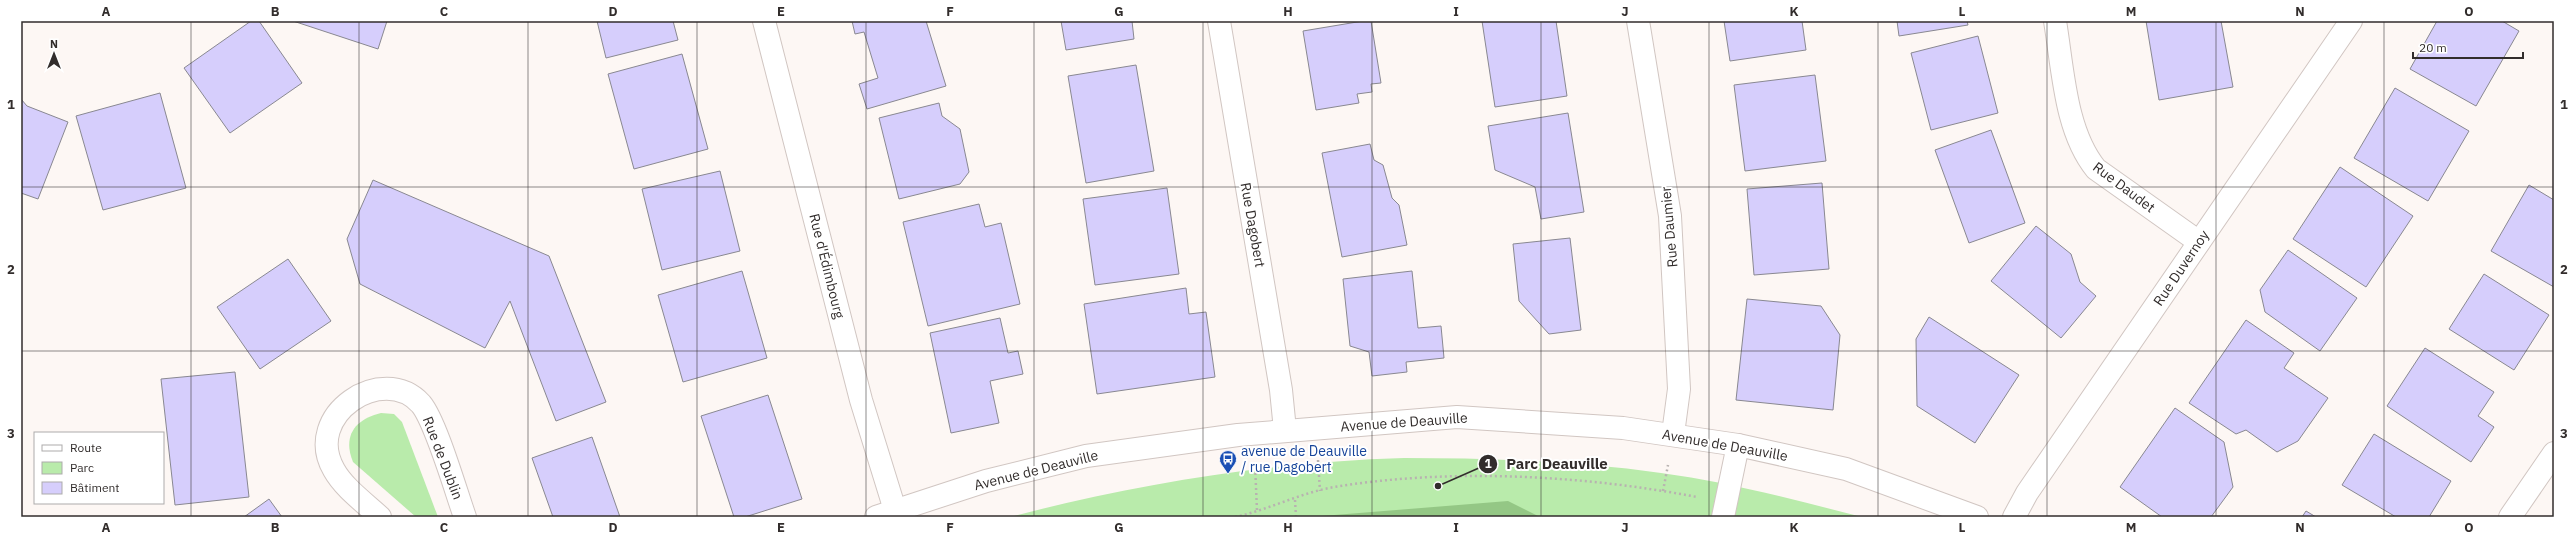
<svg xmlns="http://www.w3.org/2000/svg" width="2575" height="538" font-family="'IBM Plex Sans',sans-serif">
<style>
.green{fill:#b9ebab}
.forest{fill:#94c785}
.building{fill:#d6cefc;stroke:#898891}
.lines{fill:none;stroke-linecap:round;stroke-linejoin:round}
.minor-casing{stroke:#d1c6c2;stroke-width:24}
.path{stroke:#b8b2b0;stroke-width:2.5;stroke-dasharray:2 3;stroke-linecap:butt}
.minor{stroke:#fff;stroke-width:22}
.grid{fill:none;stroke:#322d2c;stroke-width:1;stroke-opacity:0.55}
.labels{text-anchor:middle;stroke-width:4;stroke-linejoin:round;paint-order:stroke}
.street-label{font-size:14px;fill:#322d2c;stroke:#fff}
.transit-label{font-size:14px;fill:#164399;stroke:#fff;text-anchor:start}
.leader{fill:none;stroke:#322d2c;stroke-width:1.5}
.callout-dot{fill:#322d2c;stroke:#fff;stroke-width:1.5}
.mark-label{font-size:12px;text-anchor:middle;font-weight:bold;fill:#fff}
.callout-label{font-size:15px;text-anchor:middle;font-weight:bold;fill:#322d2c;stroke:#fff;stroke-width:4;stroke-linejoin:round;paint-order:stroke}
.neatline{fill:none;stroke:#322d2c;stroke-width:1.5}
.grid-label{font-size:13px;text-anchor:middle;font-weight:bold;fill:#322d2c}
</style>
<rect width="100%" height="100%" fill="#fdf7f4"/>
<g class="green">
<path d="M381 413 394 414 402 422 438 517H416L353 462C342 435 356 419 381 413Z"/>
<path d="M1404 458C1490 458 1576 461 1661 473 1729 482 1795 500 1862 517H1010C1139 483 1270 462 1404 458Z"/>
</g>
<path class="forest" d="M1508 501 1540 517H1322V516Z"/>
<g class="building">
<path d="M251 21H259L302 83 230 133 184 68Z"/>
<path d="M293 21H387L378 49Z"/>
<path d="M597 21H673L678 40 606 58Z"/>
<path d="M852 21H926L946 86 867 109 859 84 878 78 864 32 855 34Z"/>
<path d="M1061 21H1132L1134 39 1066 50Z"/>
<path d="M1363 21H1371L1381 83 1371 84 1372 92 1357 94 1359 103 1316 110 1303 31Z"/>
<path d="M1482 21H1556L1567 96 1495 107Z"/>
<path d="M1724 21H1802L1806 50 1730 61Z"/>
<path d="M1897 21H1967L1968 25 1899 36Z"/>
<path d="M2146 21H2221L2233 87 2159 100Z"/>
<path d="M2437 21H2502L2519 31 2476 106 2410 69Z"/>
<path d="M1978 36 1998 113 1931 130 1911 53Z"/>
<path d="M682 54 708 149 634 169 608 74Z"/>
<path d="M1136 65 1154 171 1086 183 1068 76Z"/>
<path d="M1815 75 1826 161 1745 171 1734 85Z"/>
<path d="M2395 88 2469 131 2428 201 2354 158Z"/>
<path d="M160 93 186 188 103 210 76 116Z"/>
<path d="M21 99 27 106 68 122 38 199 21 193Z"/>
<path d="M939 103 942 116 960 129 969 172 960 184 899 199 879 118Z"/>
<path d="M1568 113 1584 212 1541 219 1535 187 1495 170 1488 126Z"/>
<path d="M1991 130 2025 223 1969 243 1935 150Z"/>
<path d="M1370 144 1374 160 1383 165 1392 198 1399 205 1407 245 1342 257 1322 153Z"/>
<path d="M2340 167 2413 216 2366 287 2293 239Z"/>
<path d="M720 171 740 251 662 270 642 189Z"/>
<path d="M373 180 549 256 606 402 556 421 510 301 485 348 360 284 347 239Z"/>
<path d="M1822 183 1829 269 1754 275 1747 189Z"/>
<path d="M2529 185 2554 200V287L2491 251Z"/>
<path d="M1167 188 1179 274 1095 285 1083 199Z"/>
<path d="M979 204 985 227 1001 223 1020 304 928 326 903 222Z"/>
<path d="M2036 226 2071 254 2080 282 2096 296 2061 338 1991 281Z"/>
<path d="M1570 238 1581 330 1549 334 1519 301 1513 244Z"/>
<path d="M2288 250 2357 298 2320 351 2265 312 2260 290Z"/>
<path d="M288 259 331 321 260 369 217 307Z"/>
<path d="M742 271 767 358 683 382 658 295Z"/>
<path d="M1412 271 1418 328 1441 326 1444 358 1406 362 1407 372 1372 376 1369 352 1350 346 1343 279Z"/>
<path d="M2484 274 2549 315 2514 370 2449 329Z"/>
<path d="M1186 288 1189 314 1206 312 1215 377 1097 394 1084 304Z"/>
<path d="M1747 299 1821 306 1840 335 1833 410 1736 400Z"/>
<path d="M1929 317 2019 375 1975 443 1917 406 1916 339Z"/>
<path d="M1000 318 1008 353 1018 351 1023 374 990 381 999 423 951 433 930 333Z"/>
<path d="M2246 320 2294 353 2284 368 2328 398 2298 441 2277 452 2246 430 2236 434 2189 403Z"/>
<path d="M2425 348 2494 392 2478 416 2494 427 2471 462 2387 406Z"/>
<path d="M235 372 249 497 175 505 161 379Z"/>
<path d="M768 395 802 499 745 517H734L701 416Z"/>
<path d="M2175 408 2224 442 2233 487 2211 517H2162L2120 487Z"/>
<path d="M2374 434 2451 481 2429 517H2396L2342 485Z"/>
<path d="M592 437 620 517H553L532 458Z"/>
<path d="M269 499 282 517H244Z"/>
<path d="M2306 511 2316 517H2302Z"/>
</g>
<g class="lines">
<g class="minor-casing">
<g id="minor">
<path d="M764 21 861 400 895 510"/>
<path d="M1219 21 1281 390 1285 430"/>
<path d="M1638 21 1670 216 1679 389 1673 434"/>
<path d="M2055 21C2063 69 2065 131 2096 169L2199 242"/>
<path d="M380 517C365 503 344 488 334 470 302 415 383 362 421 404 436 422 456 492 465 517"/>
<path d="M876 517 986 481 1086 456 1238 435 1457 417 1623 428 1738 445 1846 469 1977 517"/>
<path d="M1723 517 1738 445"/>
<path d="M2014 517 2027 493 2351 21"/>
<path d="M2510 517 2554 453"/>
</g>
</g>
<g class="path">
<path d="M1318 460 1320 491"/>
<path d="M1255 463 1257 511"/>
<path d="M1663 491 1668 465"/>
<path d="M1295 500 1296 517"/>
<path d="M1235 517C1268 510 1300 493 1334 487 1449 468 1582 475 1697 497"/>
</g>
<use href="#minor" class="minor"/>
</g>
<path class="grid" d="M191 21V517M359 21V517M528 21V517M697 21V517M866 21V517M1034 21V517M1203 21V517M1372 21V517M1541 21V517M1709 21V517M1878 21V517M2047 21V517M2216 21V517M2384 21V517M21 187H2554M21 351H2554"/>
<defs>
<g id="bus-pin" transform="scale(0.9)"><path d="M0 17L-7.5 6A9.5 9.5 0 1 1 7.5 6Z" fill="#1a4fb4" stroke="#fff"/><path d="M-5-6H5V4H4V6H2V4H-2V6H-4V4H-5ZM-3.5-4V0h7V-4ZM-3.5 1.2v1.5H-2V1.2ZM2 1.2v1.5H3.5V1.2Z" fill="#fff"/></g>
</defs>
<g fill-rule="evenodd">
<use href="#bus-pin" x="1228" y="459"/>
</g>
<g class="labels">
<g class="street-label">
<text transform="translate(2124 187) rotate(37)" y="5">Rue Daudet</text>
<text transform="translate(1253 225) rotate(80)" y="5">Rue Dagobert</text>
<text transform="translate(1669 227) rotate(-95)" y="5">Rue Daumier</text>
<text transform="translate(827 266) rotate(76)" y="5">Rue d'Édimbourg</text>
<text transform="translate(2181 268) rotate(-56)" y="5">Rue Duvernoy</text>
<text transform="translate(1404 422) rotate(-4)" y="5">Avenue de Deauville</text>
<text transform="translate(1725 445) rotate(10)" y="5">Avenue de Deauville</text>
<text transform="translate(443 458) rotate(69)" y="5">Rue de Dublin</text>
<text transform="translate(1036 470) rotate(-14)" y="5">Avenue de Deauville</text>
</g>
<g class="transit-label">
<text x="1241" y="456">avenue de Deauville<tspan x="1241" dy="16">/ rue Dagobert</tspan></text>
</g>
</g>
<path class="leader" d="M1438 486L1488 464"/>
<g class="callout-dot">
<circle cx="1438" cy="486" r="4"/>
<circle cx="1488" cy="464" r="10"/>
</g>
<g class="mark-label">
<text x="1488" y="468">1</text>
</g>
<g class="callout-label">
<text x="1557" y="469">Parc Deauville</text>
</g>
<rect width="2575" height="538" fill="none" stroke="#ffffff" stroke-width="44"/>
<rect x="34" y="432" width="130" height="72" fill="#ffffff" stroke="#adabab"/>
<rect x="42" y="445" width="20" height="6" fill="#ffffff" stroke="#adabab"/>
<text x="70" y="452" font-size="12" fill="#322d2c">Route</text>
<rect x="42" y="462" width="20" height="12" fill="#b9ebab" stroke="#adabab"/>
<text x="70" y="472" font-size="12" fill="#322d2c">Parc</text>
<rect x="42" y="482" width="20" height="12" fill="#d6cefc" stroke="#adabab"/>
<text x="70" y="492" font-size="12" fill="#322d2c">Bâtiment</text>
<g transform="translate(54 54)" stroke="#ffffff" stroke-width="3" paint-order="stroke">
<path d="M0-3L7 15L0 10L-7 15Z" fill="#322d2c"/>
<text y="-6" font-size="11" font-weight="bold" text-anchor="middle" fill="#322d2c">N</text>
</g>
<path d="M2413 52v6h110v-6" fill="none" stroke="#322d2c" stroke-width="2"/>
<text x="2419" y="52" font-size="12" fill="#322d2c" stroke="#ffffff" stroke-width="3" paint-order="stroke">20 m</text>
<rect x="22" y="22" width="2531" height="494" class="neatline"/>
<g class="grid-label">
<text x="106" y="16">A</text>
<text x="275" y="16">B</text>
<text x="444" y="16">C</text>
<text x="613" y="16">D</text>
<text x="781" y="16">E</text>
<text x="950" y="16">F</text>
<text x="1119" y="16">G</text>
<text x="1288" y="16">H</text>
<text x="1456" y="16">I</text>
<text x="1625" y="16">J</text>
<text x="1794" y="16">K</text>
<text x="1962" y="16">L</text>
<text x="2131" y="16">M</text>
<text x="2300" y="16">N</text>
<text x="2469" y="16">O</text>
<text x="11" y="109">1</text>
<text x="2564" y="109">1</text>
<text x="11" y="274">2</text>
<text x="2564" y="274">2</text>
<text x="11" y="438">3</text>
<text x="2564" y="438">3</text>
<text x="106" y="532">A</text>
<text x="275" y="532">B</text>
<text x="444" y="532">C</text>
<text x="613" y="532">D</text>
<text x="781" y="532">E</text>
<text x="950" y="532">F</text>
<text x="1119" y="532">G</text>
<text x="1288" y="532">H</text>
<text x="1456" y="532">I</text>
<text x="1625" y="532">J</text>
<text x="1794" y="532">K</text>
<text x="1962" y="532">L</text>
<text x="2131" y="532">M</text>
<text x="2300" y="532">N</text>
<text x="2469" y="532">O</text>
</g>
</svg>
